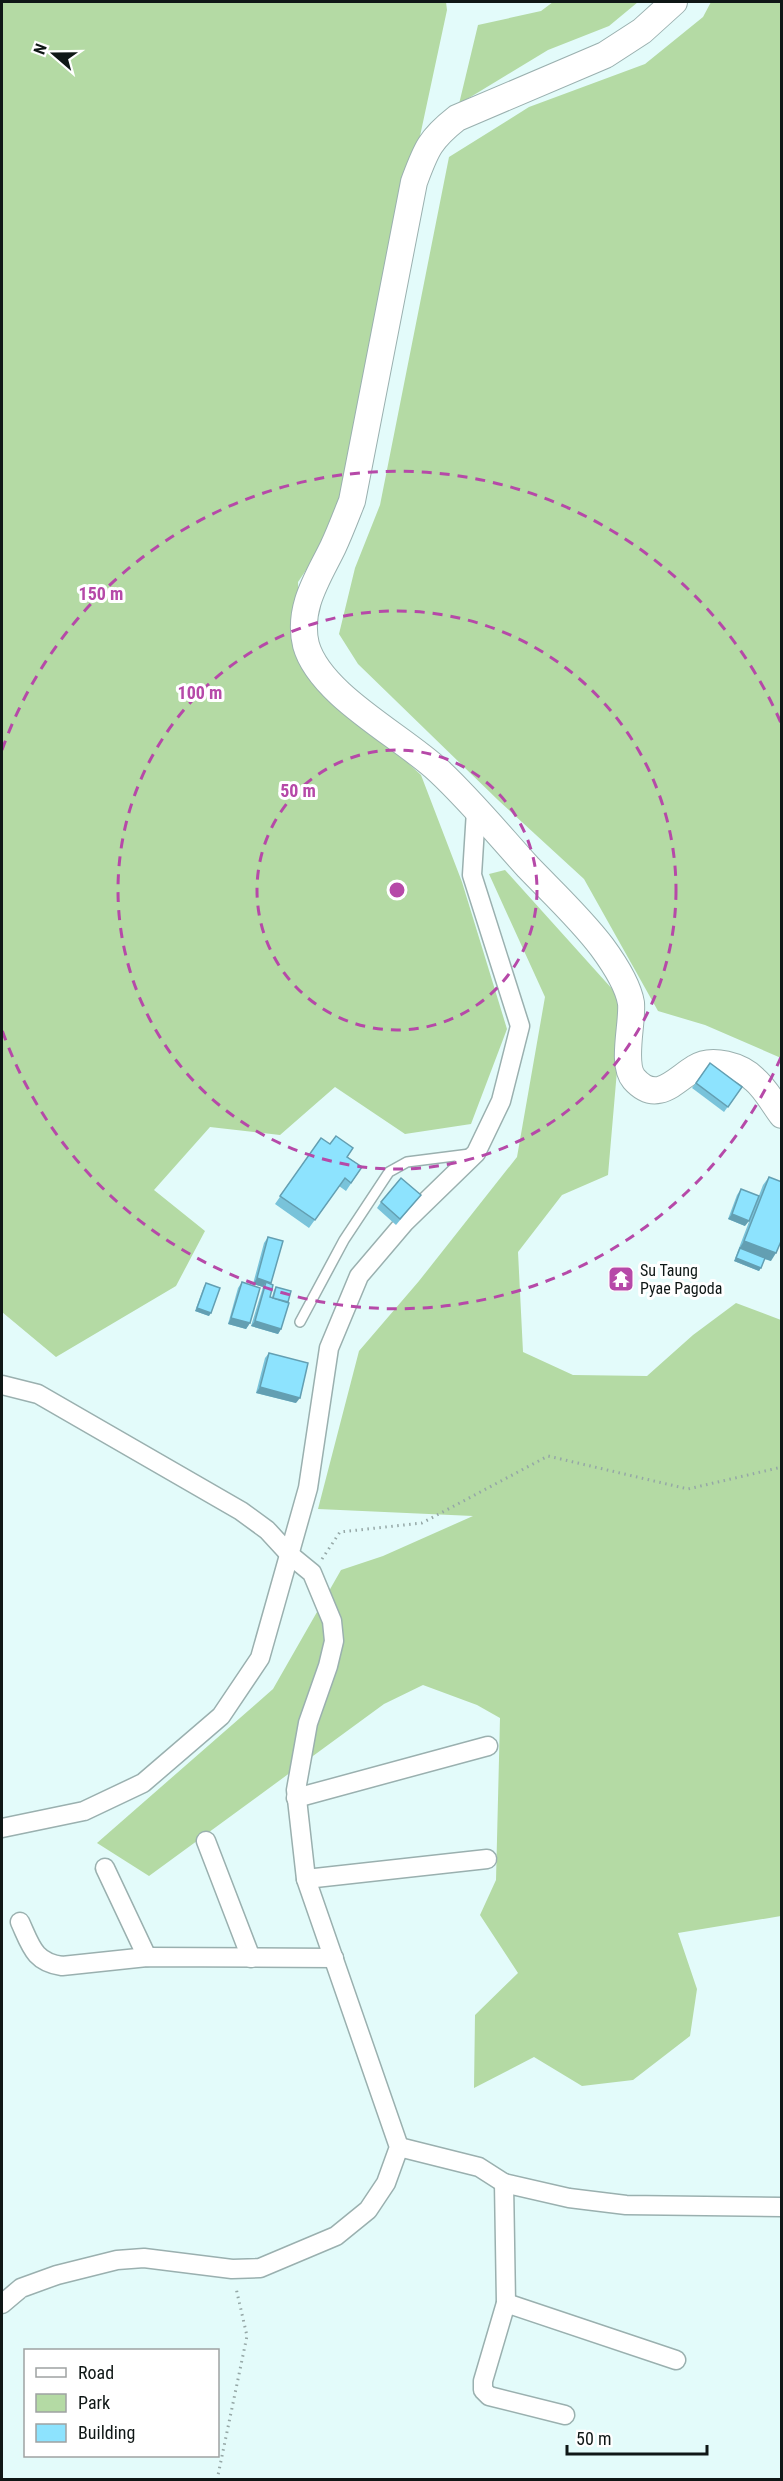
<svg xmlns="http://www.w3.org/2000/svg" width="783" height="2481" font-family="'Roboto Condensed',sans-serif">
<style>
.green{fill:#b4daa4}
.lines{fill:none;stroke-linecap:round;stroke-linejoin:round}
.lane-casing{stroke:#9ab0af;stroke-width:12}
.street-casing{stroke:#9ab0af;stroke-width:21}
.secondary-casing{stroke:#9ab0af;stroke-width:28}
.path{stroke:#95a7a6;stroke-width:3;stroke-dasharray:1.5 4.5;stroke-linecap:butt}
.lane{stroke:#fff;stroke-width:9}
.street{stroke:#fff;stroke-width:18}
.secondary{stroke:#fff;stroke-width:26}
.wall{fill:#79c3da}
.shaded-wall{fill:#639fb2}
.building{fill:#8de3fe;stroke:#639fb2;stroke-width:1.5}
.ring{fill:none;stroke:#b649a8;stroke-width:3;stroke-dasharray:10 8}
.labels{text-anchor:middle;stroke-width:6;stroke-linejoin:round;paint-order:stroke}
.poi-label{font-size:16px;fill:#0f1716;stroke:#fff;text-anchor:start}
.centre{fill:#b649a8;stroke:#fff;stroke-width:3}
.ring-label{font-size:18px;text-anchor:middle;font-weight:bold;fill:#b649a8;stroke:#fff;stroke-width:6;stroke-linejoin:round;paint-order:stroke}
</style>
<rect width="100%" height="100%" fill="#e3fbfa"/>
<g class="green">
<path d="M2 2H446L447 10 337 524 298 582 300 664 421 775 462 882 507 1029 471 1124 405 1134 335 1087 280 1135 210 1127 154 1190 205 1231 176 1286 56 1357 2 1312Z"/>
<path d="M553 2H638L609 26 548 50 459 104 478 25 541 11Z"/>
<path d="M711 2H781V1058L705 1025 658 1011 584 879 498 800 358 664 339 634 355 568 380 505 449 157 529 107 645 64 703 17Z"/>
<path d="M505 870 623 1001 608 1175 562 1195 518 1252 523 1352 573 1375 647 1376 693 1335 736 1303 781 1320V1916L678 1933 697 1989 690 2036 633 2080 582 2086 534 2057 474 2088 475 2015 518 1973 480 1915 496 1880 500 1718 477 1705 423 1685 384 1704 149 1876 97 1843 273 1689 341 1570 383 1556 473 1516 318 1509 359 1351 419 1281 517 1157 545 997 489 874Z"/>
</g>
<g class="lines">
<g class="lane-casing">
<path id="lane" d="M300 1322 344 1240 389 1172 407 1162 470 1154"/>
</g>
<g class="street-casing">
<g id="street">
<path d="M2 1385 38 1394 241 1511 267 1530 290 1555 312 1573 332 1621 334 1641 328 1666 308 1723 296 1790 306 1879 399 2147 386 2183 368 2210 336 2236 260 2268 232 2269 144 2258 117 2260 57 2275 21 2288 2 2304"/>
<path d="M296 1798 488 1746"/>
<path d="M2 1828 84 1811 143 1783 221 1716 260 1658 308 1488 329 1348 359 1276 405 1222 476 1153 501 1101 520 1026 472 875 476 811"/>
<path d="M206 1841 251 1958"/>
<path d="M105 1868 147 1957"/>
<path d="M306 1879 487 1859"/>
<path d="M20 1922C31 1946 34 1962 62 1966L147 1957 334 1958"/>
<path d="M399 2147 479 2167 504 2183 569 2198 626 2205 782 2207"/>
<path d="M504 2183 506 2303 483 2381V2390L489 2396 565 2415"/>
<path d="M506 2303 676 2360"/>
</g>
</g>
<g class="secondary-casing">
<path id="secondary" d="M674 2 642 31 605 55 457 118C429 140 426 150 414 182L352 501C346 516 340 532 333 547 318 578 297 608 306 645 320 695 402 736 439 771 471 801 499 835 528 867 553 893 581 919 602 947 613 962 628 985 631 1003 633 1023 621 1064 634 1079 657 1105 675 1080 695 1068 712 1057 741 1066 754 1079 765 1088 773 1103 782 1115"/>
</g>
<g class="path">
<path d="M322 1559 340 1532 422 1523 548 1456 688 1489 782 1467"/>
<path d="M217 2480 247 2336 236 2288"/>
</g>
<use href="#lane" class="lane"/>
<use href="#street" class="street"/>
<use href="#secondary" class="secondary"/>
</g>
<g class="wall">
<path d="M710 1063 742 1087 724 1112 692 1088Z"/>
<path d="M321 1138 362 1167 346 1191 339 1186 309 1228 275 1204Z"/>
<path d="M769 1177 771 1261 764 1259 759 1271 734 1261 763 1185Z"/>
<path d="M741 1189 745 1226 728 1219 737 1195Z"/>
<path d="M421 1195 396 1225 377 1208 381 1202Z"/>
<path d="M268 1237 270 1284V1297H272L274 1290 276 1287 281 1329 278 1334 251 1326 263 1287 253 1284 264 1243Z"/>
<path d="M242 1282 250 1323 246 1329 228 1324 238 1288Z"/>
<path d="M206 1284 209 1316 195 1311 204 1286Z"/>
<path d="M269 1353 296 1403 256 1393 265 1358Z"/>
</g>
<g class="shaded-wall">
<path d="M732 1214 749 1221 745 1226 728 1219Z"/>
<path d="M744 1241 776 1253 771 1261 739 1249Z"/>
<path d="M736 1258 761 1268 759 1271 734 1261Z"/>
<path d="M257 1278 271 1283 267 1288 266 1282 263 1287 253 1284Z"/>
<path d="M197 1308 211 1313 209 1316 195 1311Z"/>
<path d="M231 1318 250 1323 246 1329 228 1324Z"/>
<path d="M255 1321 281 1329 278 1334 251 1326Z"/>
<path d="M260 1387 300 1398 296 1403 256 1393Z"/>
</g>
<g class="building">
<path d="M710 1063 742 1087 728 1107 696 1083Z"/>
<path d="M336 1136 353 1148 347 1157 362 1167 351 1183 345 1178 315 1220 280 1196 321 1138 330 1144Z"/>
<path d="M769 1177 782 1182V1239L776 1253 744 1241Z"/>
<path d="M401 1178 421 1195 400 1219 381 1202Z"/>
<path d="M741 1189 759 1196 749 1221 732 1214Z"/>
<path d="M268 1237 283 1241 271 1283 257 1278Z"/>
<path d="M740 1248 765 1258 761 1268 736 1258Z"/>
<path d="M242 1282 260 1288 250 1323 231 1318Z"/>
<path d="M266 1282 273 1285 270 1297 289 1303 281 1329 255 1321Z"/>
<path d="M206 1283 220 1288 211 1313 197 1308Z"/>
<path d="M276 1287 291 1291 288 1302 273 1298Z"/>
<path d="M269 1353 308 1363 300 1398 260 1387Z"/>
</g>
<g class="ring">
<circle cx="397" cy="890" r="140"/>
<circle cx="397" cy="890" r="279"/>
<path d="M781 1057A419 419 0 0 1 2 1030M2 750A419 419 0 0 1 781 723"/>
</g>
<defs>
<g id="temple-square" transform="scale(1.35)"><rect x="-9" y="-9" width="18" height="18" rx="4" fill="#b649a8" stroke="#fff"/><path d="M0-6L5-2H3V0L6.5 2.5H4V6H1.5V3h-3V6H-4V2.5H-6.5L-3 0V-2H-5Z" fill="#fff"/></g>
</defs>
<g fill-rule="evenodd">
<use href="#temple-square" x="621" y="1279"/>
</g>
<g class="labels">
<g class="poi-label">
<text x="640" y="1276">Su Taung<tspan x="640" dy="18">Pyae Pagoda</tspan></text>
</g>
</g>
<circle cx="397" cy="890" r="9" class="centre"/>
<g class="ring-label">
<text x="101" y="600">150 m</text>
<text x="200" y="699">100 m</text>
<text x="298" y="797">50 m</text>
</g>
<rect width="783" height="2481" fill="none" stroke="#0f1716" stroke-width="6"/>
<rect x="24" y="2349" width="195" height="108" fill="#ffffff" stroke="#9fa2a2" stroke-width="1.5"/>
<rect x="36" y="2368" width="30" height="9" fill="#ffffff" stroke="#9fa2a2" stroke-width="1.5"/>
<text x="78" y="2379" font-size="18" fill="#0f1716">Road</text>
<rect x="36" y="2394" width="30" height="18" fill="#b4daa4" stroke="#9fa2a2" stroke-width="1.5"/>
<text x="78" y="2409" font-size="18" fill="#0f1716">Park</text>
<rect x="36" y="2424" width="30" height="18" fill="#8de3fe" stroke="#9fa2a2" stroke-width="1.5"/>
<text x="78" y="2439" font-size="18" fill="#0f1716">Building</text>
<g transform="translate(54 54) rotate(290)" stroke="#ffffff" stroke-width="4.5" paint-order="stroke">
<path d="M0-4.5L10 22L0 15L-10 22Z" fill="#0f1716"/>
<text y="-9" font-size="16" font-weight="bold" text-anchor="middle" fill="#0f1716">N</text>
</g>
<path d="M567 2445v9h140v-9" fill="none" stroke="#0f1716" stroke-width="3"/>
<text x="576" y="2445" font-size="18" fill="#0f1716" stroke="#ffffff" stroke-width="4.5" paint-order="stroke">50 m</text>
</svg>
